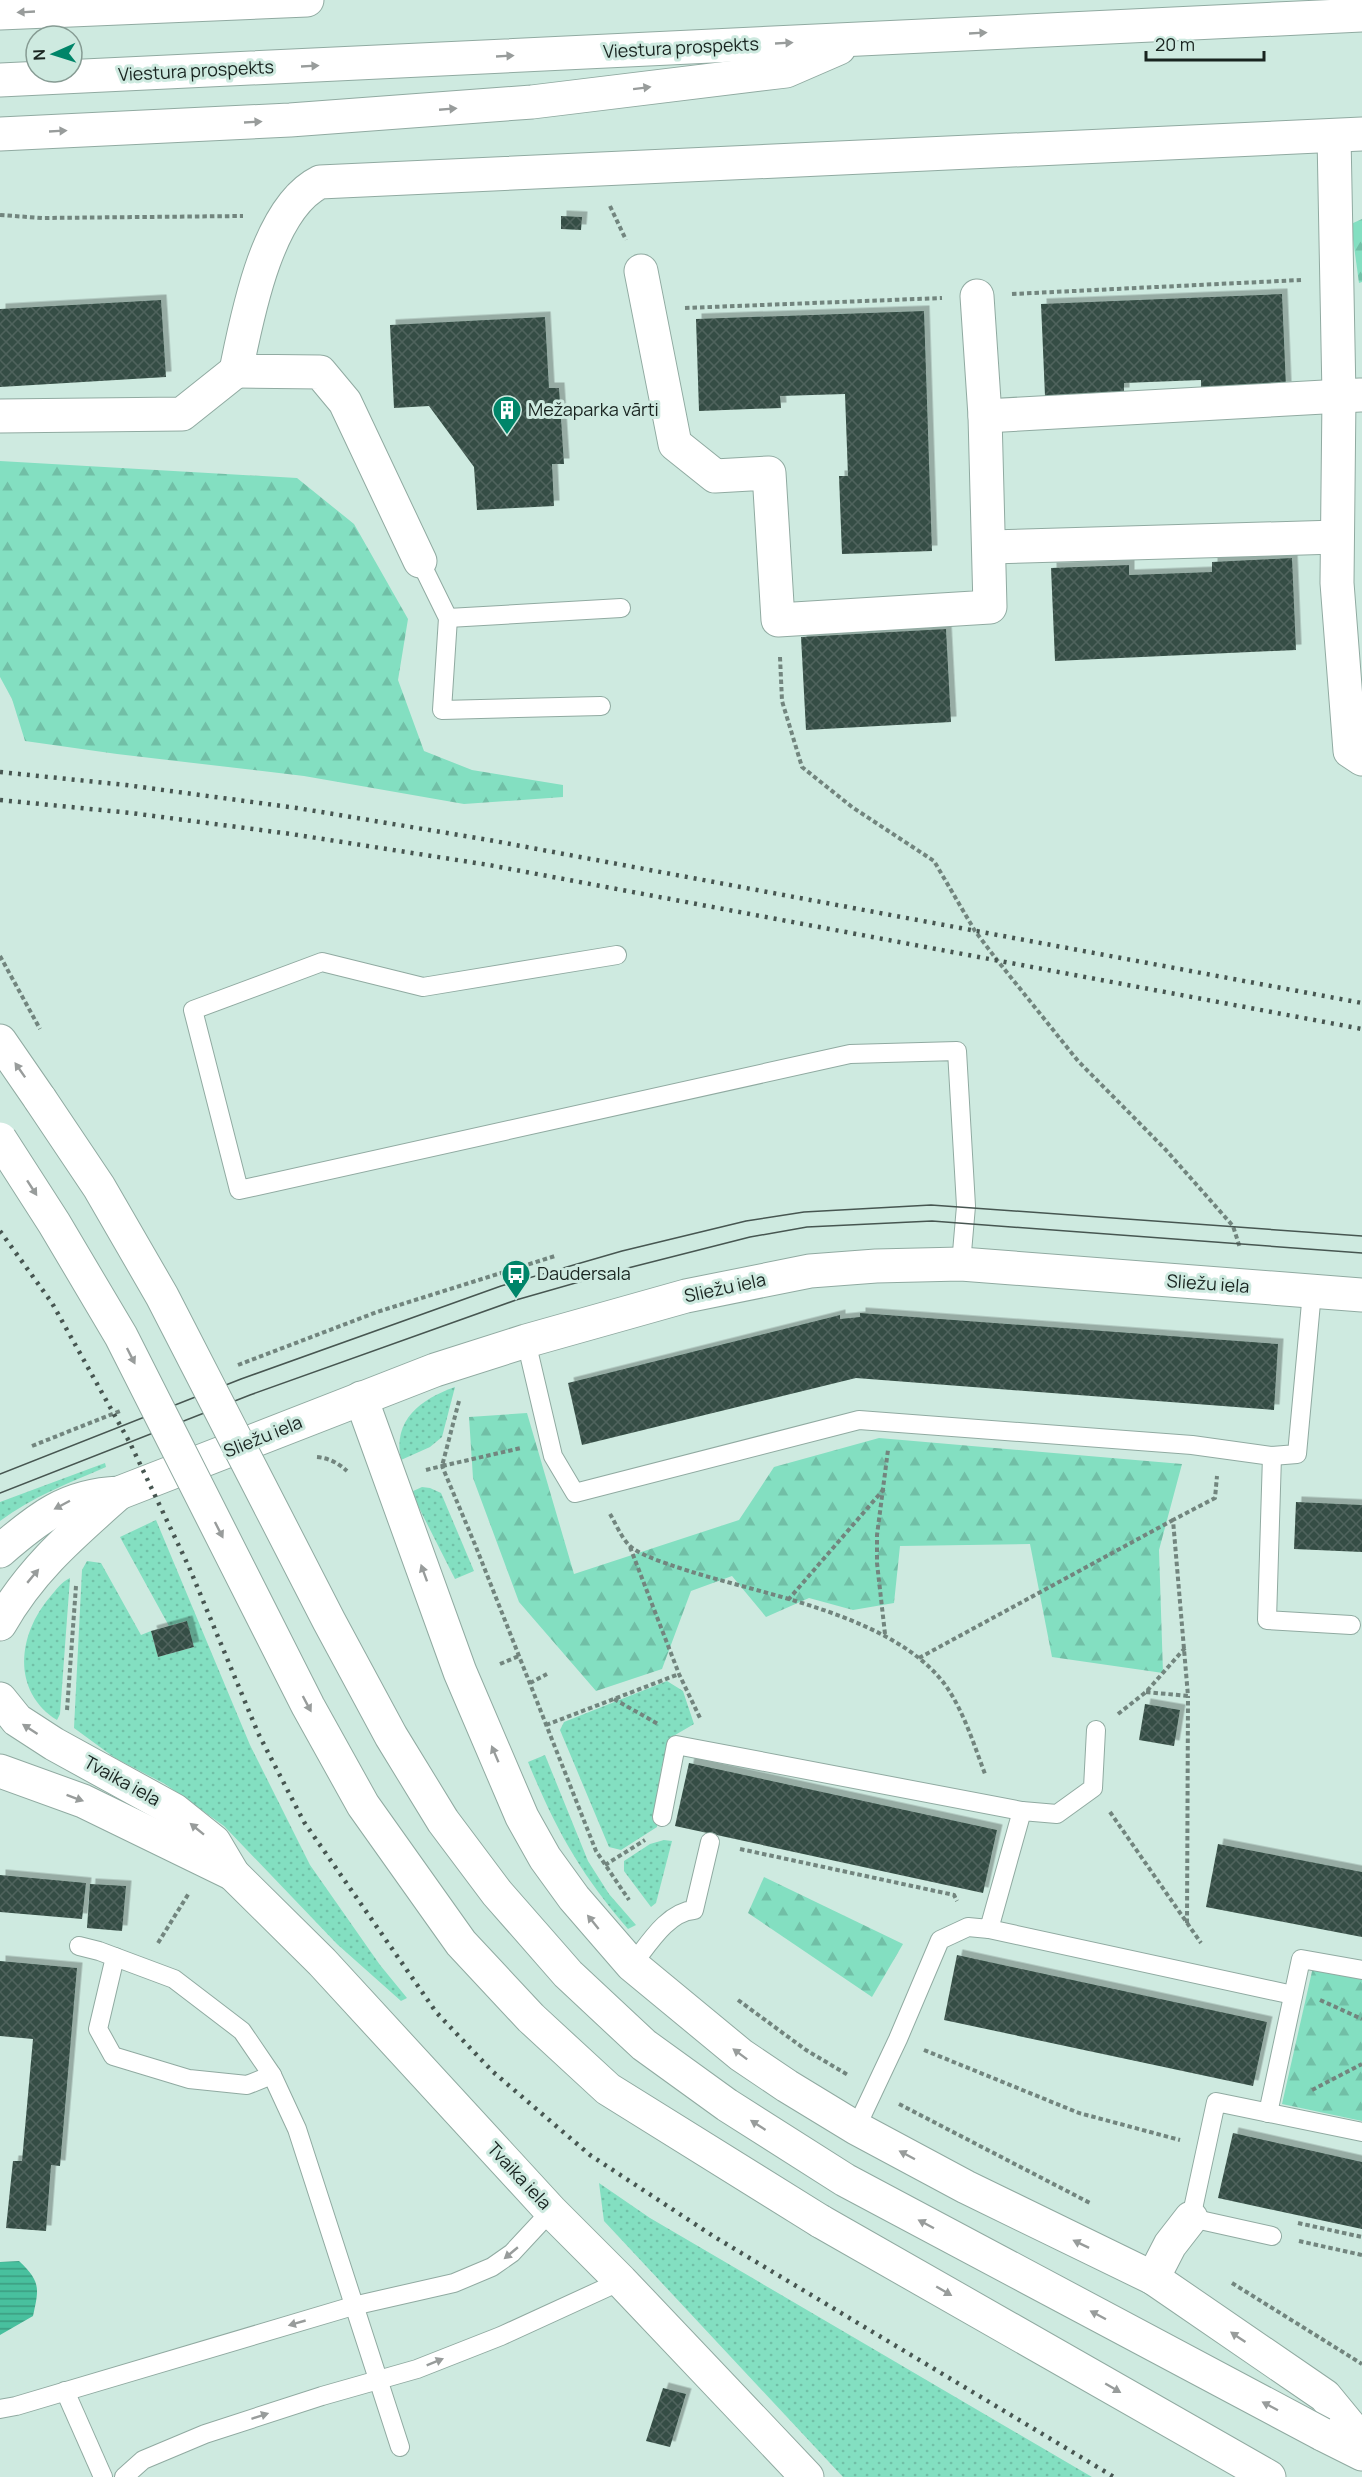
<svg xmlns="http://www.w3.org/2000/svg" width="1362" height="2477" font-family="Manrope,sans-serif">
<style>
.grass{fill:url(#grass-dots)}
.forest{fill:url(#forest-firs)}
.water{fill:url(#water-rules)}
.building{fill:url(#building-cross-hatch);filter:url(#shadow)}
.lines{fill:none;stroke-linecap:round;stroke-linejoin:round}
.lane-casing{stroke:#90aaa1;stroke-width:20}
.street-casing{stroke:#90aaa1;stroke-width:35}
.secondary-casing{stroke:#90aaa1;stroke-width:35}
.primary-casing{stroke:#90aaa1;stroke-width:35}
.path{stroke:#72857e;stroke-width:4;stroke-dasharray:4.5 3;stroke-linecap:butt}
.lane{stroke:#fff;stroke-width:18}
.street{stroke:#fff;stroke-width:33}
.secondary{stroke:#fff;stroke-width:33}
.primary{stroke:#fff;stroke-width:33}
.tram{stroke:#475651;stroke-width:1.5}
.rail{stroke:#475651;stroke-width:4.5;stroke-dasharray:3 6;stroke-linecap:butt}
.primary-bridge-casing{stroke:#90aaa1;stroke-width:35;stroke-linecap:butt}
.primary-bridge{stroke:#fff;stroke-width:33}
.oneway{fill:#989c9b}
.labels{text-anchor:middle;stroke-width:6;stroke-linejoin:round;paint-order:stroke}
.street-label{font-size:18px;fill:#192420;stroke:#ceeae0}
.poi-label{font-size:18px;fill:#192420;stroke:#ceeae0;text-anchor:start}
</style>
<defs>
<pattern id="grass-dots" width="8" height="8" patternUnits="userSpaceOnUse" patternTransform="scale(1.5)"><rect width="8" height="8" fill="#83dfc1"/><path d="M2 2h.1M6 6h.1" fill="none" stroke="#71bfa6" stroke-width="1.8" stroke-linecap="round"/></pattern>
<pattern id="forest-firs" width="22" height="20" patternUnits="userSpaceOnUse" patternTransform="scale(1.5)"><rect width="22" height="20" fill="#83dfc1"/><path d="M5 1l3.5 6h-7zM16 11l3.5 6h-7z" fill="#71bfa6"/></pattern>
<pattern id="water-rules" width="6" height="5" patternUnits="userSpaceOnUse" patternTransform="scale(1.5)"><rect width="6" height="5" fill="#48c09e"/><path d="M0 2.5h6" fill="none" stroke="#3b9c80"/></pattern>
<pattern id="building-cross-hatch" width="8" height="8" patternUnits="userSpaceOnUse" patternTransform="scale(1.5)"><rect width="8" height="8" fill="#364e45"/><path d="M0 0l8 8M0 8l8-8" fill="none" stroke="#50645d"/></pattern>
<filter id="shadow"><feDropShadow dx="5.5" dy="-5.5" stdDeviation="0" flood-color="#0004"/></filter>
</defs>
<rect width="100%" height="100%" fill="#ceeae0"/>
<g class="grass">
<path d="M455 1387 442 1437 430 1447 401 1460C392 1420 421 1399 455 1387Z"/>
<path d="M105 1463 106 1467C69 1483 32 1497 0 1521V1502Z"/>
<path d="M422 1487 430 1488 441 1493 474 1571 455 1579 411 1492Z"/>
<path d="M156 1520 250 1745 310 1865 380 1965 407 1998 401 2001 337 1944 224 1826 165 1784 115 1758 74 1728 82 1570 87 1561 101 1563 141 1635 151 1631 158 1657 194 1647 186 1621 169 1626 120 1537Z"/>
<path d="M70 1578 60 1714 57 1720C11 1691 18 1634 50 1597 56 1590 61 1582 70 1578Z"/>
<path d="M667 1681 683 1691 694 1724 670 1738 661 1769 657 1827 621 1850 609 1847 560 1730 564 1722Z"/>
<path d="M545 1755 588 1861 609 1894 636 1925 628 1929C580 1873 556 1830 528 1762Z"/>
<path d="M664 1840 672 1841 656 1903 651 1907 624 1871V1861L650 1844Z"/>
<path d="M599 2183 650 2218 1092 2477H843L604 2221Z"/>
</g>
<g class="forest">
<path d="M1362 219V282L1359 283 1351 224Z"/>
<path d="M0 461 297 478 354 524 408 619 398 680 424 751 472 770 563 785V797L464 804 304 776 117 754 25 741 12 699 0 677Z"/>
<path d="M527 1413 574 1574 739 1520 774 1467 879 1438 1182 1464 1159 1550 1163 1673 1052 1657 1030 1544 900 1546 894 1603 853 1610 809 1598 766 1617 732 1576 691 1591 662 1669 596 1691 519 1602 473 1478 469 1417Z"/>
<path d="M764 1877 903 1944 872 1997 748 1913Z"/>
<path d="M1313 1967 1362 1976V2121L1282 2104Z"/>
</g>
<path class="water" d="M19 2261C41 2282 39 2288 33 2316L0 2335V2262Z"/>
<g class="building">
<path d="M561 216 582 217 581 230 561 229Z"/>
<path d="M1282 294 1286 387 1201 390V380L1124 383V393L1045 396 1041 304Z"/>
<path d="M161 300 166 377 0 387V309Z"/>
<path d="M924 311 932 551 842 554 839 476H848L845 394 780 396 781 408 699 411 696 319Z"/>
<path d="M545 317 549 388H559L564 464H552L554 506 477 510 474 467 429 406 394 408 390 325Z"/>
<path d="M1292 558 1296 650 1055 661 1051 568 1129 565V575L1212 572V562Z"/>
<path d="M946 629 951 722 806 730 801 637Z"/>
<path d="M860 1313 1278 1344 1274 1410 856 1378 582 1445 568 1383 840 1315V1319L860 1317Z"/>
<path d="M1296 1502 1362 1505V1552L1294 1549Z"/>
<path d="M187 1621 194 1647 158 1657 151 1631Z"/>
<path d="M1145 1704 1180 1710 1174 1746 1139 1740Z"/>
<path d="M689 1763 997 1830 983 1893 675 1826Z"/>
<path d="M1218 1844 1362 1872V1937L1206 1907Z"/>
<path d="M0 1875 86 1883 82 1919 0 1912Z"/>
<path d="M90 1884 126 1886 122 1931 87 1928Z"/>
<path d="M957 1955 1267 2022 1253 2086 944 2020Z"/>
<path d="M0 1961 77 1968 60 2166 51 2165 46 2231 6 2228 13 2161H22L33 2039 0 2036Z"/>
<path d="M1233 2133 1362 2162V2229L1218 2198Z"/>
<path d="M663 2388 686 2394 670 2447 646 2441Z"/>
</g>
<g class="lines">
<g class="lane-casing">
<g id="lane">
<path d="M420 561 448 618 442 710 601 706"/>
<path d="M448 618 621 608"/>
<path d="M617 955 423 987 322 962 193 1010 239 1190 850 1054 957 1051 966 1206 961 1264"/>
<path d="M526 1341 553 1456 575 1493 859 1420 1192 1445 1272 1456 1297 1454 1312 1292"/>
<path d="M1272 1456 1267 1620 1351 1625"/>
<path d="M662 1817 676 1745 1022 1811"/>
<path d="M989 1929 1293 1995"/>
<path d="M79 1946 99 1951 174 1979 242 2031 272 2075 297 2129 400 2447"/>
<path d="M115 1957 98 2029 113 2056 189 2079 247 2085 272 2075"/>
<path d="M632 1965C648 1945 667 1912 694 1910L710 1842"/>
<path d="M1268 2113 1301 1959 1362 1970"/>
<path d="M856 2128 898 2039 940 1940 968 1927 989 1929 1022 1811 1057 1814 1093 1788 1096 1730"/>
<path d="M1272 2236 1191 2218 1216 2102 1362 2132"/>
<path d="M65 2391 103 2477"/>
<path d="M0 2409 16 2406 353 2306 454 2283 492 2267 512 2253 551 2211"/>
<path d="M124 2477 143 2460 205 2434 322 2396 417 2369 501 2336 621 2281"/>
</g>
</g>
<g class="street-casing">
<g id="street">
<path d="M1334 136 1339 396 1337 583 1350 751 1362 759"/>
<path d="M641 271 675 444 715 476 769 473 778 620 990 607 985 416 977 296"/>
<path d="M0 416 182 414 236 371"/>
<path d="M985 416 1360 395"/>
<path d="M990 547 1337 537"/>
<path d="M420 561 345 402 320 372 236 371C247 317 267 208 320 182L1362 134"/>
<path d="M361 1398 460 1672 522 1817 545 1858 574 1898 632 1965 741 2055 787 2086 856 2128 966 2187 1153 2278 1325 2396 1362 2441"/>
<path d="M0 1551C38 1518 67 1495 119 1493L435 1370 526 1341 686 1296 810 1271 876 1266 961 1264 1362 1295"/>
<path d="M0 1624C31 1569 73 1534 119 1493"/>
<path d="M1153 2278 1170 2245 1191 2218"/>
</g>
</g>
<g class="secondary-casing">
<g id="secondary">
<path d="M0 1699 17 1720 54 1744 174 1810 214 1842 233 1874 322 1962 551 2211 621 2281 807 2477"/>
<path d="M0 1771 83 1801 233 1874"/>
</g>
</g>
<g class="primary-casing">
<g id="primary">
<path d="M0 13 307 0"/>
<path d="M0 80 1362 15"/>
<path d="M0 134 290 120 532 102 786 71 839 48"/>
<path d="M0 1041 40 1099"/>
<path d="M820 2221 1269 2477"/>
<path d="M1322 2434 1362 2454"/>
</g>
</g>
<g class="path">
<path d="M610 206 626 240"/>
<path d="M0 215 42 218 243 216"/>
<path d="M1012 294 1301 280"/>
<path d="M685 308 942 298"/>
<path d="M780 657 782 701 802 767 852 807 934 861 975 931 997 960 1078 1061 1166 1150 1233 1226 1240 1248"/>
<path d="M0 956 40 1029"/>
<path d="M238 1365 377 1312 555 1256"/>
<path d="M459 1401 442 1466 521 1448"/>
<path d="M32 1446 120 1411"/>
<path d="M317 1457C329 1458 338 1463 347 1471"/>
<path d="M426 1470 442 1466 476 1547 596 1851 629 1900"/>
<path d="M610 1514C616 1524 621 1537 629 1545 639 1556 677 1567 692 1572 770 1596 896 1617 946 1686 964 1712 974 1745 985 1774"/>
<path d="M630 1547 679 1674 701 1720"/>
<path d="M788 1600 884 1489"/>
<path d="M885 1634 877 1563V1535L888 1450"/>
<path d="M919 1658 1173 1520"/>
<path d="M500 1664 519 1656"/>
<path d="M530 1683 547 1674"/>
<path d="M1146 1692 1188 1696 1173 1520 1215 1498 1217 1476"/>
<path d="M614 1699 658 1724"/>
<path d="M67 1710 76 1586"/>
<path d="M1118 1714 1146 1692 1185 1648"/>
<path d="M546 1725 679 1674"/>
<path d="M1110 1812 1201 1943"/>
<path d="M740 1849 954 1895 957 1901"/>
<path d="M605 1865 645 1840"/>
<path d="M1187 1923 1188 1696"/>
<path d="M158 1943 189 1893"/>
<path d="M738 2000 806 2050 848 2075"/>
<path d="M1320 2000 1362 2019"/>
<path d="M924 2050 1079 2113 1180 2140"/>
<path d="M1312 2090 1362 2064"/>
<path d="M899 2104 1092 2204"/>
<path d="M1298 2223 1362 2237"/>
<path d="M1299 2241 1362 2255"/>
<path d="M1232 2283 1362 2364"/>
</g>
<use href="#lane" class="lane"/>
<use href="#street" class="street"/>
<use href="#secondary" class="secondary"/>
<use href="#primary" class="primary"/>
<g class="tram">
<path d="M0 1474 241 1379 501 1286 622 1251 746 1221 804 1212 931 1205 1362 1236"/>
<path d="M0 1493 250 1395 516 1300 628 1268 750 1237 807 1227 932 1221 1362 1253"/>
</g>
<g class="rail">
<path d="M0 772 126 785 297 808 489 840 1362 1003"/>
<path d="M0 800 131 813 291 834 489 865 1362 1029"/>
<path d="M0 1231 52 1303 130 1443 189 1567 258 1733 304 1822 436 2012 492 2071 590 2155 713 2236 1114 2477"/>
</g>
<g class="primary-bridge-casing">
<g id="primary-bridge">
<path d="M40 1099 99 1187 162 1296 329 1621 391 1736 443 1821 497 1893 568 1974 644 2045 727 2105 845 2180 1322 2434"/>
<path d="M0 1139 54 1223 121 1336 308 1706 363 1805 461 1943 531 2018 608 2089 820 2221"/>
</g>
</g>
<use href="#primary-bridge" class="primary-bridge"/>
</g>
<defs><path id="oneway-solid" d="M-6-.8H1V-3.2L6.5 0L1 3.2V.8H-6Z" transform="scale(1.5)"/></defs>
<g class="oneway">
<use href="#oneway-solid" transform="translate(26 12) rotate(177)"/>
<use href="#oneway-solid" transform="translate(978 33) rotate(-3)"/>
<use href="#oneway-solid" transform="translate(784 43) rotate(-3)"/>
<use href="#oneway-solid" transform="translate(505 56) rotate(-3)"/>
<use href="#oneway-solid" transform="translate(310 66) rotate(-3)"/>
<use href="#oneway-solid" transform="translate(642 88) rotate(-7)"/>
<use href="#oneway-solid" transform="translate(448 109) rotate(-5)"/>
<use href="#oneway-solid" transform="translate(253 122) rotate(-3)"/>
<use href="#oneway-solid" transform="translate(58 131) rotate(-3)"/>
<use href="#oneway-solid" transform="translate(20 1070) rotate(-125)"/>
<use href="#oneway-solid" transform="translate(32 1188) rotate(57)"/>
<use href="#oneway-solid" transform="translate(131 1356) rotate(63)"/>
<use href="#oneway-solid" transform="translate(62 1505) rotate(152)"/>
<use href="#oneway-solid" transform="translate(219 1530) rotate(63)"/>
<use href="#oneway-solid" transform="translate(424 1573) rotate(-110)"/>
<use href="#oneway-solid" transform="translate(33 1576) rotate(-50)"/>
<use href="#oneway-solid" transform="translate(307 1704) rotate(62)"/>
<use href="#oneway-solid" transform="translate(30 1729) rotate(-147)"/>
<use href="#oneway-solid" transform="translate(495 1754) rotate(-113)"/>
<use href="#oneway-solid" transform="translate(75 1798) rotate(20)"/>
<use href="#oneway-solid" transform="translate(197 1829) rotate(-141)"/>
<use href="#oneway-solid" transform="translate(593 1922) rotate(-129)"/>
<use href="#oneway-solid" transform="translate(740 2054) rotate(-143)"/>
<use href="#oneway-solid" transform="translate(758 2125) rotate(-147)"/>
<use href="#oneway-solid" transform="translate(907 2155) rotate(-152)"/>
<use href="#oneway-solid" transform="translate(926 2224) rotate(-152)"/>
<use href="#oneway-solid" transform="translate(1081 2244) rotate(-154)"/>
<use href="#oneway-solid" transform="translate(511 2253) rotate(140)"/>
<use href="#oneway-solid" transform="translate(944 2291) rotate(30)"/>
<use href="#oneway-solid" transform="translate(1098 2315) rotate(-152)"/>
<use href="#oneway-solid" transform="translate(297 2323) rotate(164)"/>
<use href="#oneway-solid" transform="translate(1238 2337) rotate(-146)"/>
<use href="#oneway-solid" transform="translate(435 2362) rotate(-22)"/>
<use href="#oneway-solid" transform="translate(1113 2388) rotate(30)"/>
<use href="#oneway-solid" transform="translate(1270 2406) rotate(-152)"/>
<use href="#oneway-solid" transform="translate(260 2416) rotate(-18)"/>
</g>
<defs>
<g id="building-pin" transform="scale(1.5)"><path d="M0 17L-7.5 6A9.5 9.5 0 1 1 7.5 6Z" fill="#008569" stroke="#ceeae0"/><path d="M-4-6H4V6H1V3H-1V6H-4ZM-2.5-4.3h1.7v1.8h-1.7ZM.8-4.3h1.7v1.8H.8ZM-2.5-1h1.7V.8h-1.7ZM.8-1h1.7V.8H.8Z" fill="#fff"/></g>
<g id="bus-pin" transform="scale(1.5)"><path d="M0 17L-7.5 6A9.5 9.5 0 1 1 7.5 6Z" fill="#008569" stroke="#ceeae0"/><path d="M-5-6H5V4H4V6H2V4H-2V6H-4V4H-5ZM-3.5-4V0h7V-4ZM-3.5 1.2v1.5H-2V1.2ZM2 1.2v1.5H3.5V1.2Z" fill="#fff"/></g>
</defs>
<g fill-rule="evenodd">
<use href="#building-pin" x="507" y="410"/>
<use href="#bus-pin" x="516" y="1274"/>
</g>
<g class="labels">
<g class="street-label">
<text transform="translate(681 48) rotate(-3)" y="6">Viestura prospekts</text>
<text transform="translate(196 71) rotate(-3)" y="6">Viestura prospekts</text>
<text transform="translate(1208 1284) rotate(4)" y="6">Sliežu iela</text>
<text transform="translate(725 1288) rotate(-12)" y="6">Sliežu iela</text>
<text transform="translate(263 1437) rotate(-22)" y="6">Sliežu iela</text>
<text transform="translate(122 1781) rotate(29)" y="6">Tvaika iela</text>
<text transform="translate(519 2176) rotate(47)" y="6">Tvaika iela</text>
</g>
<g class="poi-label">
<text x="528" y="416">Mežaparka vārti</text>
<text x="537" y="1280">Daudersala</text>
</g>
</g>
<g transform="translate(54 54) rotate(267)"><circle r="28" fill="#ceeae0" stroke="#869b93" stroke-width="1.5"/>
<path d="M0-4.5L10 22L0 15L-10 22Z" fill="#008569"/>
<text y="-9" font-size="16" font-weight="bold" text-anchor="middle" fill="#192420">N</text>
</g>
<path d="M1146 51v9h118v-9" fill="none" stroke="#192420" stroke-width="3"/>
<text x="1155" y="51" font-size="18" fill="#192420" stroke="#ceeae0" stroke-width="4.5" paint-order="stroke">20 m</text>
</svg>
